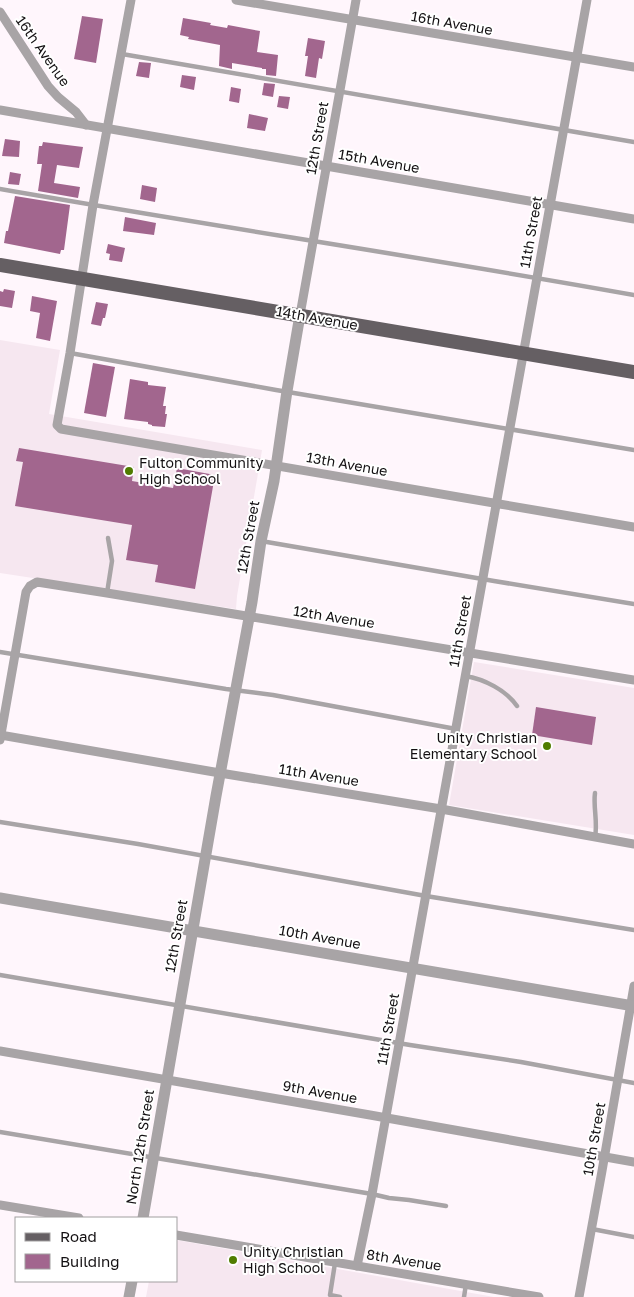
<svg xmlns="http://www.w3.org/2000/svg" width="634" height="1297" font-family="'Golos Text',sans-serif">
<style>
.built{fill:#f6e7f0}
.building{fill:#a2668e}
.lines{fill:none;stroke-linecap:round;stroke-linejoin:round}
.service{stroke:#a8a4a6;stroke-width:4.5}
.minor{stroke:#a8a4a6;stroke-width:9}
.tertiary{stroke:#a8a4a6;stroke-width:11}
.primary{stroke:#655f63;stroke-width:14}
.poi-dot{fill:#507c00;stroke:#fff;stroke-width:2}
.labels{text-anchor:middle;stroke-width:4;stroke-linejoin:round;paint-order:stroke}
.street-label{font-size:14px;fill:#131012;stroke:#fff}
.poi-label{font-size:14px;fill:#131012;stroke:#fff;text-anchor:start}
</style>
<rect width="100%" height="100%" fill="#fff6fc"/>
<g class="built">
<path d="M0 340 60 350 49 414 262 450 237 596 236 609 0 573Z"/>
<path d="M474 662 634 688V835L449 805Z"/>
<path d="M176 1240 494 1297H146L149 1281H176Z"/>
</g>
<g class="building">
<path d="M82 16 103 19 96 63 74 59Z"/>
<path d="M183 18 211 23 210 25 227 28 228 25 260 31 257 52 278 55 276 76 266 75V69H262V68L232 63V69L219 66 220 45 188 39 189 37 180 35Z"/>
<path d="M308 38 325 41 322 59 319 58 316 78 305 76 308 56H305Z"/>
<path d="M139 62 151 63 149 78 136 76Z"/>
<path d="M182 75 196 77 194 90 180 87Z"/>
<path d="M264 83 275 84 273 97 262 95Z"/>
<path d="M231 87 241 89 239 103 229 101Z"/>
<path d="M279 96 290 97 288 109 277 107Z"/>
<path d="M249 114 268 118 265 131 247 128Z"/>
<path d="M5 139 20 141 19 157 2 156Z"/>
<path d="M43 142 83 147 79 168 57 165 54 183 80 187 78 198 38 191 42 164H37L39 146H42Z"/>
<path d="M10 172 21 174 19 185 8 184Z"/>
<path d="M142 185 157 188 155 202 140 199Z"/>
<path d="M15 196 70 205 64 250H61L60 254 4 243 6 231H8Z"/>
<path d="M125 217 156 223 154 235 123 231Z"/>
<path d="M108 244 125 248 122 262 109 260 110 254 106 253Z"/>
<path d="M4 289 15 291 12 308 0 306V291L3 292Z"/>
<path d="M32 296 57 301 50 341 36 338 40 313 30 311Z"/>
<path d="M96 302 108 304 105 318H103L101 326 91 324Z"/>
<path d="M93 363 115 367 106 417 84 413Z"/>
<path d="M130 379 148 382V385L166 387 163 406H166L165 414H167L165 427 152 426V425L148 424V422L124 419Z"/>
<path d="M19 448 134 467 132 481 173 488 177 468 215 475 195 589 155 582 158 565 126 560 132 525 15 506 23 462 16 461Z"/>
<path d="M536 707 596 717 592 745 532 735Z"/>
</g>
<g class="lines">
<g class="service">
<path d="M122 54 634 142"/>
<path d="M0 189C211 226 423 257 634 295"/>
<path d="M70 353 276 390 634 450"/>
<path d="M261 541 494 581 634 604"/>
<path d="M107 593 112 561 108 538"/>
<path d="M0 652 226 689 273 695 456 729"/>
<path d="M465 676C484 679 506 690 517 706"/>
<path d="M595 793C593 807 598 822 595 837"/>
<path d="M0 822 138 844 426 896 634 930"/>
<path d="M0 975 410 1045 521 1062 634 1083"/>
<path d="M0 1132 372 1194 389 1198 409 1200 446 1206"/>
<path d="M592 1229 634 1237"/>
<path d="M335 1263 330 1295 340 1297"/>
<path d="M464 1297 466 1284"/>
</g>
<g class="minor">
<path d="M131 0 93 205 70 353 57 425 61 429 634 527"/>
<path d="M236 0 634 67"/>
<path d="M0 12 48 86 58 97 76 112 86 125"/>
<path d="M0 110 634 219"/>
<path d="M300 315 356 0"/>
<path d="M0 735 220 773 441 809 634 844"/>
<path d="M0 740 26 592 30 586 37 582 107 593 634 680"/>
<path d="M0 1051 370 1115 634 1162"/>
<path d="M0 1205 79 1218"/>
<path d="M176 1235 539 1297"/>
<path d="M357 1266 372 1194 587 0"/>
<path d="M579 1297 602 1171 634 986"/>
</g>
<g class="tertiary">
<path d="M0 898 634 1006"/>
<path d="M143 1218 216 796 252 602 261 541 274 481 287 391 300 315"/>
<path d="M129 1297 132 1281"/>
</g>
<path class="primary" d="M0 265 634 372"/>
</g>
<g class="poi-dot">
<circle cx="129" cy="471" r="5"/>
<circle cx="547" cy="746" r="5"/>
<circle cx="233" cy="1260" r="5"/>
</g>
<g class="labels">
<g class="street-label">
<text transform="translate(452 23) rotate(10)" y="5">16th Avenue</text>
<text transform="translate(43 51) rotate(55)" y="5">16th Avenue</text>
<text transform="translate(317 138) rotate(-80)" y="5">12th Street</text>
<text transform="translate(379 161) rotate(10)" y="5">15th Avenue</text>
<text transform="translate(531 232) rotate(-80)" y="5">11th Street</text>
<text transform="translate(317 318) rotate(10)" y="5">14th Avenue</text>
<text transform="translate(347 464) rotate(10)" y="5">13th Avenue</text>
<text transform="translate(248 537) rotate(-80)" y="5">12th Street</text>
<text transform="translate(334 617) rotate(9)" y="5">12th Avenue</text>
<text transform="translate(460 631) rotate(-80)" y="5">11th Street</text>
<text transform="translate(319 775) rotate(9)" y="5">11th Avenue</text>
<text transform="translate(176 936) rotate(-80)" y="5">12th Street</text>
<text transform="translate(320 937) rotate(10)" y="5">10th Avenue</text>
<text transform="translate(388 1029) rotate(-80)" y="5">11th Street</text>
<text transform="translate(320 1092) rotate(10)" y="5">9th Avenue</text>
<text transform="translate(594 1139) rotate(-80)" y="5">10th Street</text>
<text transform="translate(140 1147) rotate(-81)" y="5">North 12th Street</text>
<text transform="translate(404 1260) rotate(9)" y="5">8th Avenue</text>
</g>
<g class="poi-label">
<text x="139" y="468">Fulton Community<tspan x="139" dy="16">High School</tspan></text>
<text x="537" y="743" text-anchor="end">Unity Christian<tspan x="537" dy="16">Elementary School</tspan></text>
<text x="243" y="1257">Unity Christian<tspan x="243" dy="16">High School</tspan></text>
</g>
</g>
<rect x="15" y="1217" width="162" height="65" fill="#ffffff" stroke="#a19fa0"/>
<rect x="25" y="1233" width="25" height="8" fill="#655f63" stroke="#a19fa0"/>
<text x="60" y="1242" font-size="15" fill="#131012">Road</text>
<rect x="25" y="1254" width="25" height="15" fill="#a2668e" stroke="#a19fa0"/>
<text x="60" y="1267" font-size="15" fill="#131012">Building</text>
</svg>
